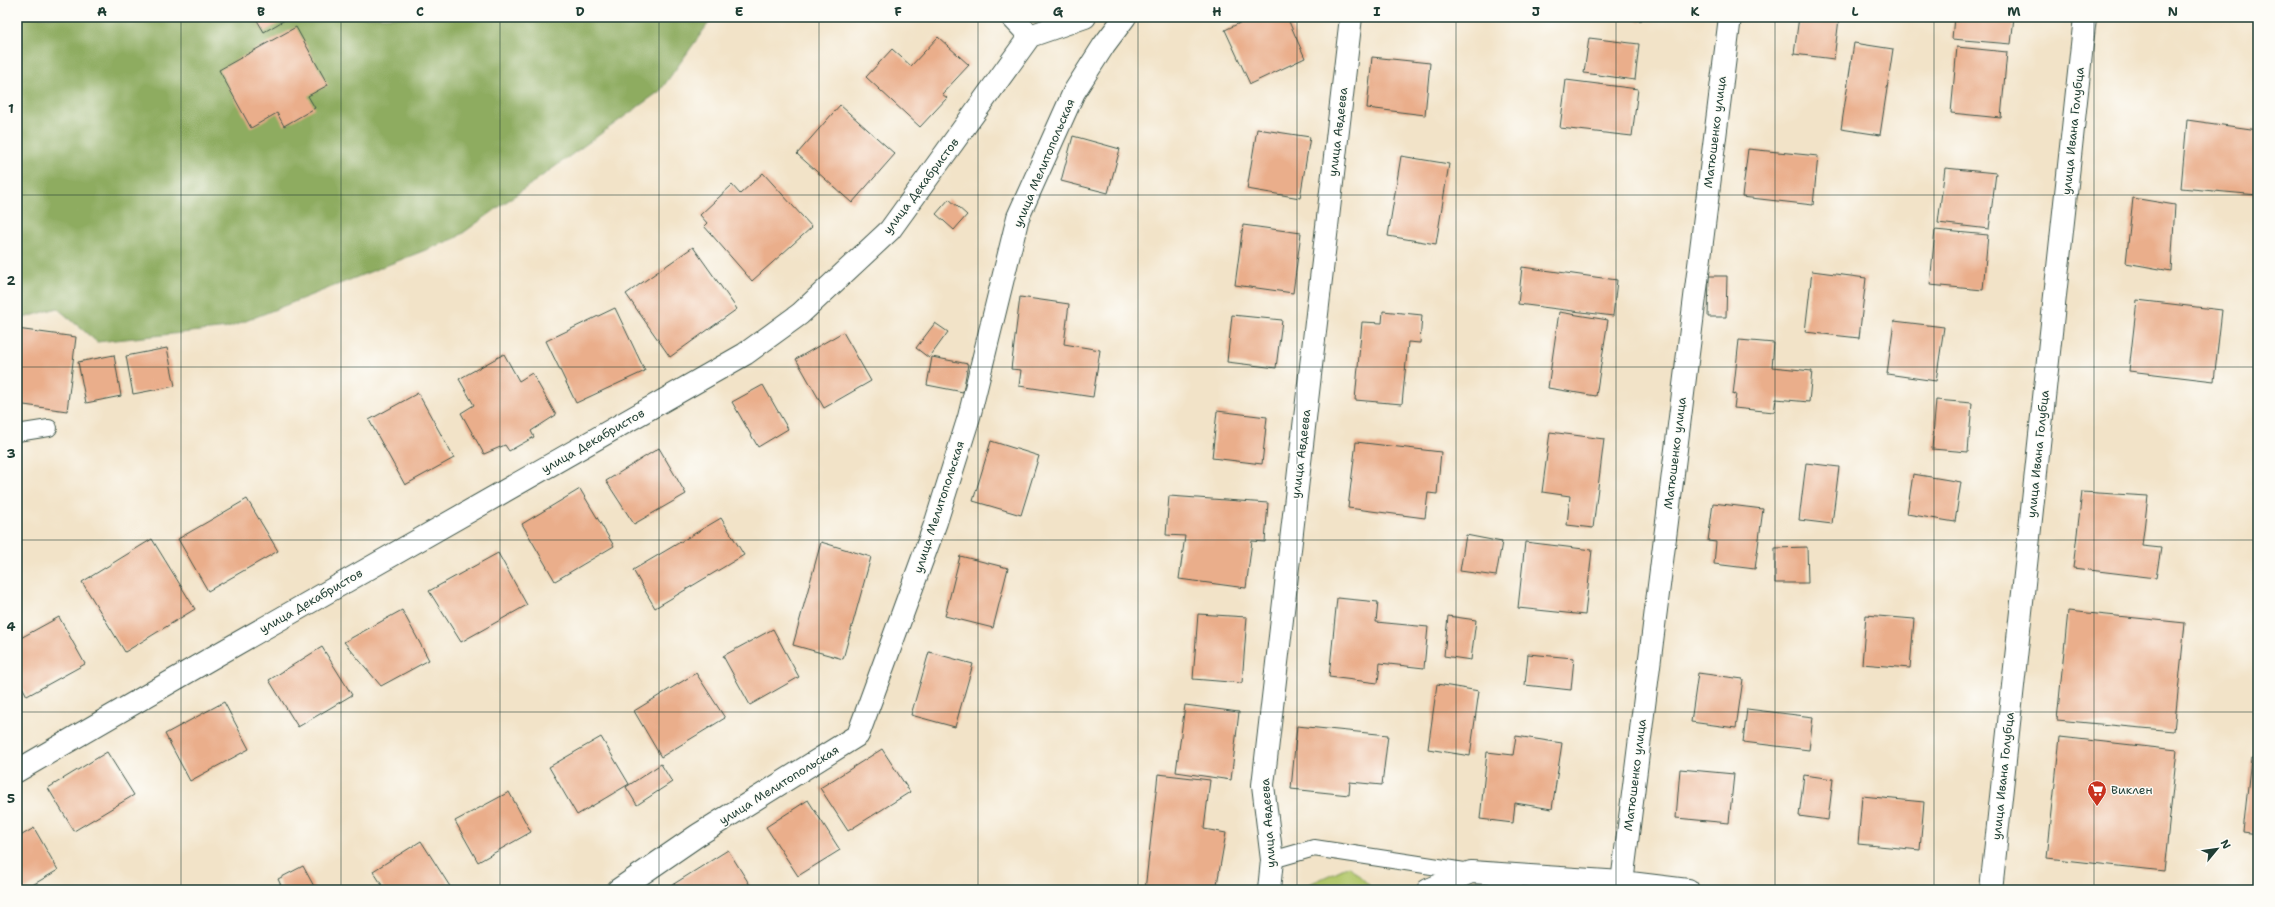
<svg xmlns="http://www.w3.org/2000/svg" width="2275" height="907" font-family="'Shantell Sans',sans-serif">
<style>
.green{fill:#b3c86c;stroke:#698250}
.forest{fill:#8eac60;stroke:#56744a}
.building{fill:#eaae8b}
.lines{fill:none;stroke-linecap:round;stroke-linejoin:round}
.service-casing{stroke:#3f564a;stroke-width:18}
.minor-casing{stroke:#3f564a;stroke-width:24}
.service{stroke:#fff;stroke-width:16}
.minor{stroke:#fff;stroke-width:22}
.grid{fill:none;stroke:#1f3d34;stroke-width:1;stroke-opacity:0.55}
.labels{text-anchor:middle;stroke-width:3;stroke-linejoin:round;paint-order:stroke}
.street-label{font-size:12px;fill:#1f3d34;stroke:#fdfcf7}
.poi-label{font-size:12px;fill:#1f3d34;stroke:#fdfcf7;text-anchor:start}
.neatline{fill:none;stroke:#1f3d34;stroke-width:1.5}
.grid-label{font-size:13px;text-anchor:middle;font-weight:bold;fill:#1f3d34}
</style>
<rect width="100%" height="100%" fill="#fdfcf7"/>
<filter id="ink" filterUnits="userSpaceOnUse"><feTurbulence type="fractalNoise" baseFrequency=".025" numOctaves="2"/><feDisplacementMap in="SourceGraphic" scale="8" xChannelSelector="R" yChannelSelector="G"/><feConvolveMatrix kernelMatrix="1 2 1 2 8 2 1 2 1" color-interpolation-filters="sRGB"/></filter>
<filter id="wash" filterUnits="userSpaceOnUse"><feTurbulence type="fractalNoise" baseFrequency=".012" numOctaves="4" result="noise"/><feDisplacementMap in="SourceGraphic" scale="16" xChannelSelector="R" yChannelSelector="G"/><feGaussianBlur stdDeviation="0.9" result="paint"/><feColorMatrix in="noise" values="0 0 0 0 0 0 0 0 0 0 0 0 0 0 0 0 0 1.4 0 .05"/><feComposite in="paint" operator="in"/></filter>
<g filter="url(#wash)">
<rect width="100%" height="100%" fill="#f2e3c8"/>
<path class="green" d="M1349 866 1370 886 1363 890H1303L1305 886Z"/>
<path class="forest" d="M17 17H713L660 91 456 238 228 328 97 342 57 308 17 320Z"/>
<g id="blocks">
<g class="building">
<path d="M255 17H290L264 32Z"/>
<path d="M1252 17H1287L1305 58 1250 84 1225 30Z"/>
<path d="M1622 17H1642L1641 21Z"/>
<path d="M1799 17 1839 19 1834 59 1794 54Z"/>
<path d="M1954 17H2014L2011 44 1952 39Z"/>
<path d="M296 27 328 85 308 96 315 108 284 126 277 113 251 128 219 70Z"/>
<path d="M938 37 969 65 942 94 947 98 920 127 866 77 892 49 911 66Z"/>
<path d="M1589 38 1639 44 1635 80 1584 73Z"/>
<path d="M1854 43 1893 49 1880 135 1841 129Z"/>
<path d="M1957 47 2007 52 2001 118 1951 113Z"/>
<path d="M1372 57 1430 63 1425 115 1367 108Z"/>
<path d="M1566 80 1638 89 1632 136 1560 128Z"/>
<path d="M840 105 895 154 852 203 797 154Z"/>
<path d="M2187 120 2258 130V195L2181 188Z"/>
<path d="M1257 129 1310 137 1300 198 1247 189Z"/>
<path d="M1073 136 1120 149 1108 193 1061 181Z"/>
<path d="M1748 149 1818 156 1813 205 1742 197Z"/>
<path d="M1401 156 1449 164 1436 244 1388 236Z"/>
<path d="M1945 168 1996 173 1989 229 1938 223Z"/>
<path d="M763 173 812 227 752 281 704 226 707 223 700 215 732 185 740 194Z"/>
<path d="M2133 198 2175 205 2171 271 2126 263Z"/>
<path d="M949 199 967 215 954 230 936 214Z"/>
<path d="M1243 225 1301 233 1293 293 1235 285Z"/>
<path d="M1935 230 1988 235 1983 290 1930 285Z"/>
<path d="M693 247 737 309 670 357 626 294Z"/>
<path d="M1522 267 1617 280 1613 316 1518 304Z"/>
<path d="M1812 271 1866 278 1859 338 1805 332Z"/>
<path d="M1709 276H1727L1726 317H1708Z"/>
<path d="M1020 297 1069 304 1064 344 1100 350 1093 397 1019 386 1021 370 1011 369Z"/>
<path d="M2137 300 2222 310 2214 381 2129 371Z"/>
<path d="M615 308 645 371 576 403 546 341Z"/>
<path d="M1383 311 1422 315 1420 343 1408 342 1402 404 1355 400 1362 322 1382 323Z"/>
<path d="M1559 312 1608 320 1596 396 1548 388Z"/>
<path d="M1232 315 1282 320 1276 368 1227 362Z"/>
<path d="M1894 321 1944 327 1936 381 1887 374Z"/>
<path d="M935 323 948 332 929 358 916 348Z"/>
<path d="M17 329 76 337 67 411 17 404Z"/>
<path d="M843 332 871 381 824 408 796 359Z"/>
<path d="M1739 340 1774 343 1772 367 1812 371 1809 402 1776 399 1774 412 1734 408 1736 394 1733 395Z"/>
<path d="M167 348 175 386 133 394 126 356Z"/>
<path d="M504 354 519 381 532 373 556 415 531 431 534 437 509 451 505 445 484 454 461 413 474 405 459 379Z"/>
<path d="M114 355 121 396 86 403 78 362Z"/>
<path d="M932 357 968 364 963 392 927 385Z"/>
<path d="M763 385 788 429 758 447 732 402Z"/>
<path d="M418 393 454 458 405 485 369 420Z"/>
<path d="M1936 400 1972 403 1968 452 1932 449Z"/>
<path d="M1217 411 1267 417 1262 464 1212 458Z"/>
<path d="M1550 432 1604 439 1593 528 1567 525 1570 496 1542 492Z"/>
<path d="M991 441 1039 456 1021 515 973 501Z"/>
<path d="M1356 442 1441 452 1437 494 1428 493 1425 518 1348 508Z"/>
<path d="M659 448 686 494 634 524 606 481Z"/>
<path d="M1806 463 1839 467 1832 524 1799 520Z"/>
<path d="M1913 474 1961 482 1955 522 1907 514Z"/>
<path d="M580 489 614 546 555 581 522 524Z"/>
<path d="M2082 492 2148 496 2142 546 2161 548 2156 578 2073 568Z"/>
<path d="M1169 496 1268 503 1265 542 1252 541 1246 588 1179 579 1185 536 1166 535Z"/>
<path d="M247 499 278 551 208 591 178 539Z"/>
<path d="M1713 503 1763 509 1755 569 1714 564 1716 542 1708 541Z"/>
<path d="M721 518 744 555 655 608 633 570Z"/>
<path d="M1466 535 1502 542 1496 576 1460 571Z"/>
<path d="M152 539 195 609 125 652 82 582Z"/>
<path d="M821 542 871 557 843 659 793 645Z"/>
<path d="M1525 542 1592 550 1585 615 1518 608Z"/>
<path d="M1807 547 1808 583H1775V548Z"/>
<path d="M498 553 527 605 461 642 429 591Z"/>
<path d="M960 556 1008 568 993 628 945 616Z"/>
<path d="M1337 598 1378 602 1376 622 1428 627 1424 668 1380 663 1378 683 1329 677Z"/>
<path d="M402 610 429 660 381 686 344 642Z"/>
<path d="M2068 611 2185 623 2174 731 2057 720Z"/>
<path d="M1198 614 1247 617 1242 683 1193 679Z"/>
<path d="M1866 615 1914 619 1910 668 1862 664Z"/>
<path d="M1448 616 1476 620 1471 660 1444 656Z"/>
<path d="M59 617 85 664 27 696 17 677V640Z"/>
<path d="M773 629 799 677 750 705 723 656Z"/>
<path d="M322 647 352 695 298 727 269 680Z"/>
<path d="M929 652 973 664 955 727 911 715Z"/>
<path d="M1528 654 1574 658 1571 690 1525 685Z"/>
<path d="M696 673 725 718 661 757 634 711Z"/>
<path d="M1698 673 1743 679 1736 728 1691 722Z"/>
<path d="M1437 684 1479 691 1470 756 1428 749Z"/>
<path d="M224 702 249 749 190 781 165 734Z"/>
<path d="M1185 705 1239 712 1231 780 1176 772Z"/>
<path d="M1747 709 1813 717 1809 750 1743 742Z"/>
<path d="M1297 726 1388 735 1382 785 1350 782 1349 795 1291 789Z"/>
<path d="M1516 736 1562 743 1552 809 1515 803 1513 823 1480 819 1487 752 1513 755Z"/>
<path d="M601 737 629 784 577 815 549 767Z"/>
<path d="M2060 737 2177 750 2164 871 2047 858Z"/>
<path d="M882 749 910 792 848 831 820 788Z"/>
<path d="M107 752 134 795 74 831 48 788Z"/>
<path d="M2251 758 2258 759V834L2243 832Z"/>
<path d="M661 764 672 782 637 805 626 787Z"/>
<path d="M1680 769 1734 774 1729 823 1676 818Z"/>
<path d="M1158 774 1210 780 1204 829 1226 833 1216 890H1145Z"/>
<path d="M1804 775 1833 779 1828 820 1799 816Z"/>
<path d="M509 792 531 832 478 862 455 821Z"/>
<path d="M1862 796 1924 802 1920 850 1858 844Z"/>
<path d="M808 800 840 850 798 876 766 827Z"/>
<path d="M34 828 58 870 24 890H17V838Z"/>
<path d="M421 841 451 888 385 890 373 871Z"/>
<path d="M728 850 753 890H671L669 887Z"/>
<path d="M303 866 316 890H283L278 879Z"/>
</g>
</g>
</g>
<g filter="url(#ink)">
<use href="#blocks" fill-opacity="0" stroke="#3f564a" stroke-width="1"/>
<g class="lines">
<g class="service-casing">
<g id="service">
<path d="M17 433 49 428"/>
<path d="M1272 860 1314 848 1471 872"/>
</g>
</g>
<g class="minor-casing">
<g id="minor">
<path d="M1012 17 1030 36"/>
<path d="M17 771 210 659 745 354 800 314 890 230 1030 36 1085 17"/>
<path d="M618 890 698 835 858 735 936 522 969 417 1018 217 1074 92 1104 45 1125 17"/>
<path d="M1269 890 1272 860 1263 785 1351 17"/>
<path d="M1428 890 1471 872 1622 882 1688 890"/>
<path d="M1621 890 1730 17"/>
<path d="M1991 890 2085 17"/>
</g>
</g>
<use href="#service" class="service"/>
<use href="#minor" class="minor"/>
</g>
</g>
<path class="grid" d="M181 17V890M341 17V890M500 17V890M659 17V890M819 17V890M978 17V890M1138 17V890M1297 17V890M1456 17V890M1616 17V890M1775 17V890M1934 17V890M2094 17V890M17 195H2258M17 367H2258M17 540H2258M17 712H2258"/>
<defs>
<g id="supermarket-pin" transform="scale(1)"><path d="M0 17L-7.5 6A9.5 9.5 0 1 1 7.5 6Z" fill="#c8321e" stroke="#fdfcf7"/><path d="M-6-5.5h2.5l.6 2H6L4.5 2H-2.5L-4.4-4H-6ZM-1.5 3.2a1.3 1.3 0 1 0 .1 0ZM3 3.2a1.3 1.3 0 1 0 .1 0Z" fill="#fff"/></g>
</defs>
<g fill-rule="evenodd">
<use href="#supermarket-pin" x="2097" y="790"/>
</g>
<g class="labels">
<g class="street-label">
<text transform="translate(2073 131) rotate(-84)" y="4">улица Ивана Голубца</text>
<text transform="translate(1338 132) rotate(-83)" y="4">улица Авдеева</text>
<text transform="translate(1715 132) rotate(-83)" y="4">Матюшенко улица</text>
<text transform="translate(1044 163) rotate(-67)" y="4">улица Мелитопольская</text>
<text transform="translate(921 186) rotate(-53)" y="4">улица Декабристов</text>
<text transform="translate(593 441) rotate(-30)" y="4">улица Декабристов</text>
<text transform="translate(1675 453) rotate(-83)" y="4">Матюшенко улица</text>
<text transform="translate(1301 454) rotate(-83)" y="4">улица Авдеева</text>
<text transform="translate(2038 454) rotate(-84)" y="4">улица Ивана Голубца</text>
<text transform="translate(939 507) rotate(-72)" y="4">улица Мелитопольская</text>
<text transform="translate(311 601) rotate(-30)" y="4">улица Декабристов</text>
<text transform="translate(1635 775) rotate(-83)" y="4">Матюшенко улица</text>
<text transform="translate(2003 776) rotate(-84)" y="4">улица Ивана Голубца</text>
<text transform="translate(779 785) rotate(-32)" y="4">улица Мелитопольская</text>
<text transform="translate(1268 823) rotate(-94)" y="4">улица Авдеева</text>
</g>
<g class="poi-label">
<text x="2111" y="794">Виклен</text>
</g>
</g>
<rect width="2275" height="907" fill="none" stroke="#fdfcf7" stroke-width="44"/>
<g transform="translate(2217 849) rotate(61)" stroke="#fdfcf7" stroke-width="3" paint-order="stroke">
<path d="M0-3L7 15L0 10L-7 15Z" fill="#1f3d34"/>
<text y="-6" font-size="11" font-weight="bold" text-anchor="middle" fill="#1f3d34">N</text>
</g>
<rect x="22" y="22" width="2231" height="863" class="neatline"/>
<g class="grid-label">
<text x="102" y="16">A</text>
<text x="261" y="16">B</text>
<text x="420" y="16">C</text>
<text x="580" y="16">D</text>
<text x="739" y="16">E</text>
<text x="898" y="16">F</text>
<text x="1058" y="16">G</text>
<text x="1217" y="16">H</text>
<text x="1377" y="16">I</text>
<text x="1536" y="16">J</text>
<text x="1695" y="16">K</text>
<text x="1855" y="16">L</text>
<text x="2014" y="16">M</text>
<text x="2173" y="16">N</text>
<text x="11" y="113">1</text>
<text x="11" y="285">2</text>
<text x="11" y="458">3</text>
<text x="11" y="631">4</text>
<text x="11" y="803">5</text>
</g>
</svg>
